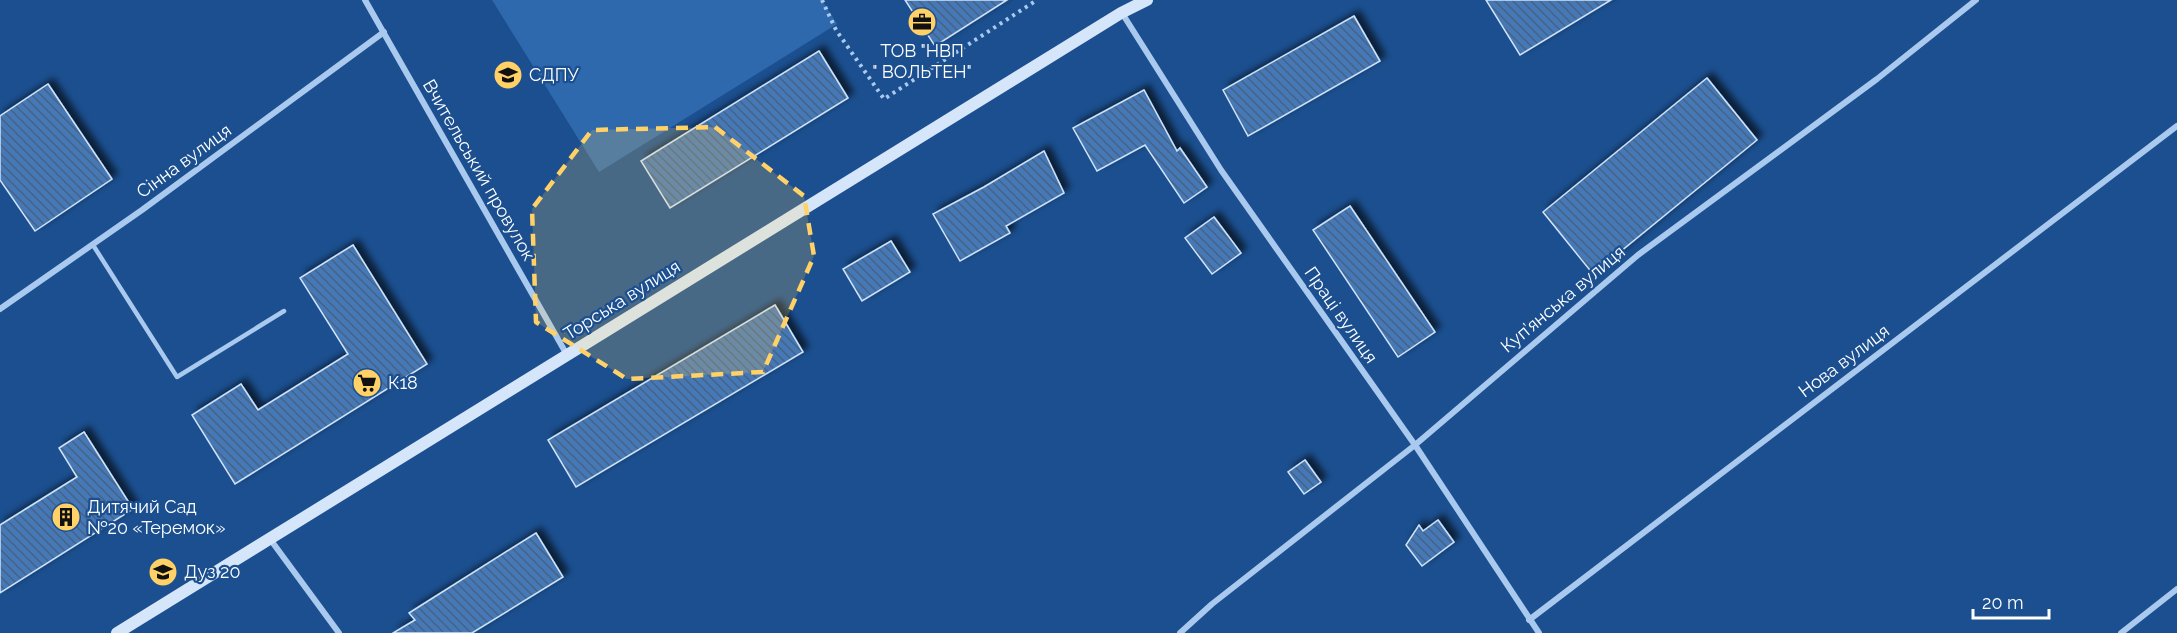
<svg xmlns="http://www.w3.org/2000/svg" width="2177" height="633" font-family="Raleway,sans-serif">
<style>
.green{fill:#2e69ad}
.building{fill:url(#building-back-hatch);stroke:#cfe3fa;stroke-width:1.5;filter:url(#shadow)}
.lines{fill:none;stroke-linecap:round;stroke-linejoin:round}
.path{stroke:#a9c9ee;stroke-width:4;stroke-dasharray:3 4.5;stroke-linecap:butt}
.service{stroke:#a9c9ee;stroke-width:4.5}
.minor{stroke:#a9c9ee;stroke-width:6}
.secondary{stroke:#d6e6fa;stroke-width:12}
.marked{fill:#ffd166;fill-opacity:0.2;stroke:#ffd166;stroke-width:4.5;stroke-dasharray:12 8;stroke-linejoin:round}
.labels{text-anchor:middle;stroke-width:4.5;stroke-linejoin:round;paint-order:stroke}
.poi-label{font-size:18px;fill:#fff;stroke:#1b4f8f;text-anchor:start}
.street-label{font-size:18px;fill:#fff;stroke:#1b4f8f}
</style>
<defs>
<pattern id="building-back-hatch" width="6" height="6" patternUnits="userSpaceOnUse" patternTransform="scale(1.5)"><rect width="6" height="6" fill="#4478b7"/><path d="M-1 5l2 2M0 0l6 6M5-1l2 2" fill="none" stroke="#486282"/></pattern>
<filter id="shadow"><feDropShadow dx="5.5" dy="-5.5" stdDeviation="3" flood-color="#0009"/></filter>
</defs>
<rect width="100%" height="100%" fill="#1b4f8f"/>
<path class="green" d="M492 0H822L837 24 599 172Z"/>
<g class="building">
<path d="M905 0H1007L935 46Z"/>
<path d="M1486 0H1611L1520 55Z"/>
<path d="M1354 16 1380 61 1248 136 1223 90Z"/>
<path d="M819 51 848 98 670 208 641 161Z"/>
<path d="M1707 78 1757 140 1593 274 1543 212Z"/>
<path d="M48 84 112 179 35 231 0 180V116Z"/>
<path d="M1144 90 1177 151 1180 148 1207 187 1184 203 1145 145 1097 171 1073 128Z"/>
<path d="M1044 151 1064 193 1006 226 1010 233 960 261 933 214 984 187Z"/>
<path d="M1350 206 1435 332 1398 357 1313 230Z"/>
<path d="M1214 217 1241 253 1212 274 1185 238Z"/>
<path d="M891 241 910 272 862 301 843 269Z"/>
<path d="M353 245 427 364 235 484 192 415 241 384 258 410 348 354 300 278Z"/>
<path d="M775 305 803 352 576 487 548 440Z"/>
<path d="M84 432 133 509 0 593V525L77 477 59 448Z"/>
<path d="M1305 460 1321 482 1304 494 1288 472Z"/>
<path d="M1438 520 1454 542 1422 566 1406 545 1419 525 1423 531Z"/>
<path d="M536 533 563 577 472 633H393L415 620 409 613Z"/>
</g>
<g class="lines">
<path class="path" d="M822 0 836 30 884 99 1037 0"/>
<path class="service" d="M93 245 177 377 284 311"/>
<g class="minor">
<path d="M365 0 567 355"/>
<path d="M1122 13 1221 170 1415 445 1539 633"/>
<path d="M0 309 142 210 384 32"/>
<path d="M270 539 339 633"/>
<path d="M1529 620 2177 126"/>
<path d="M1180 633 1212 604 1415 445 1638 255 1877 79 1976 0"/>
<path d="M2121 633 2177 589"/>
</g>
<path class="secondary" d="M117 633 1121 13 1147 0"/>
</g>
<path class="marked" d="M715 127 804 196 814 256 763 372 627 379 536 322 532 209 592 130Z"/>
<defs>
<g id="office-disc" transform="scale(1.5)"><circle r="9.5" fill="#ffd166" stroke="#1b4f8f"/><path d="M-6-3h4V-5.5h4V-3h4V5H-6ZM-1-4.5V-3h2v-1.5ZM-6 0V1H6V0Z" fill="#111"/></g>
<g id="university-disc" transform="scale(1.5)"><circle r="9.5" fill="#ffd166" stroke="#1b4f8f"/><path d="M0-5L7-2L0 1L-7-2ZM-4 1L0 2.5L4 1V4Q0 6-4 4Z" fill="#111"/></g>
<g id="supermarket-disc" transform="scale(1.5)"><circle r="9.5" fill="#ffd166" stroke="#1b4f8f"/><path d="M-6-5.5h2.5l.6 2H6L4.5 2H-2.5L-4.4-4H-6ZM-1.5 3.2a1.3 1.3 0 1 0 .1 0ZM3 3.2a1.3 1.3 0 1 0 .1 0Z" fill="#111"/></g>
<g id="building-disc" transform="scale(1.5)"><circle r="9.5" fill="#ffd166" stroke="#1b4f8f"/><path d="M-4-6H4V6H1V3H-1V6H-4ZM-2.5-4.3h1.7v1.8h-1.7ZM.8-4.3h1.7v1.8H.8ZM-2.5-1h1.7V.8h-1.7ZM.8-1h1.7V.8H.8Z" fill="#111"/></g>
<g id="school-disc" transform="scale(1.5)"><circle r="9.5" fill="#ffd166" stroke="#1b4f8f"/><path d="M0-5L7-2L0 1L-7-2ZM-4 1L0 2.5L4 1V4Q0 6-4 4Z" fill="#111"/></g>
</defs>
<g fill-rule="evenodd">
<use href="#office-disc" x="922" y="22"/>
<use href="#university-disc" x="508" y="75"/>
<use href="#supermarket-disc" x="367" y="383"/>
<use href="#building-disc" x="66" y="517"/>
<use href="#school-disc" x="163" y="572"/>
</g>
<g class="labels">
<g class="poi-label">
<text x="922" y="57" text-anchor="middle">ТОВ "НВП<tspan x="922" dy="21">" ВОЛЬТЕН"</tspan></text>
<text x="529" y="81">СДПУ</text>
<text x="388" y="389">К18</text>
<text x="87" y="513">Дитячий Сад<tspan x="87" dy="21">№20 «Теремок»</tspan></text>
<text x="184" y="578">Дуз 20</text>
</g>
<g class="street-label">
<text transform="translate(184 161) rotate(-36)" y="6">Сінна вулиця</text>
<text transform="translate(479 170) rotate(60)" y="6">Вчительський провулок</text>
<text transform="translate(1563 299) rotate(-40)" y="6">Куп’янська вулиця</text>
<text transform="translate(622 300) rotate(-32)" y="6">Торська вулиця</text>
<text transform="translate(1341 315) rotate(55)" y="6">Праці вулиця</text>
<text transform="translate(1844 361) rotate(-37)" y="6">Нова вулиця</text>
</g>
</g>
<path d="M1973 609v9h76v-9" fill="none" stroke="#ffffff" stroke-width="3"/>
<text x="1982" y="609" font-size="18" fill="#ffffff" stroke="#1b4f8f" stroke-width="4.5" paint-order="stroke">20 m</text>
</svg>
